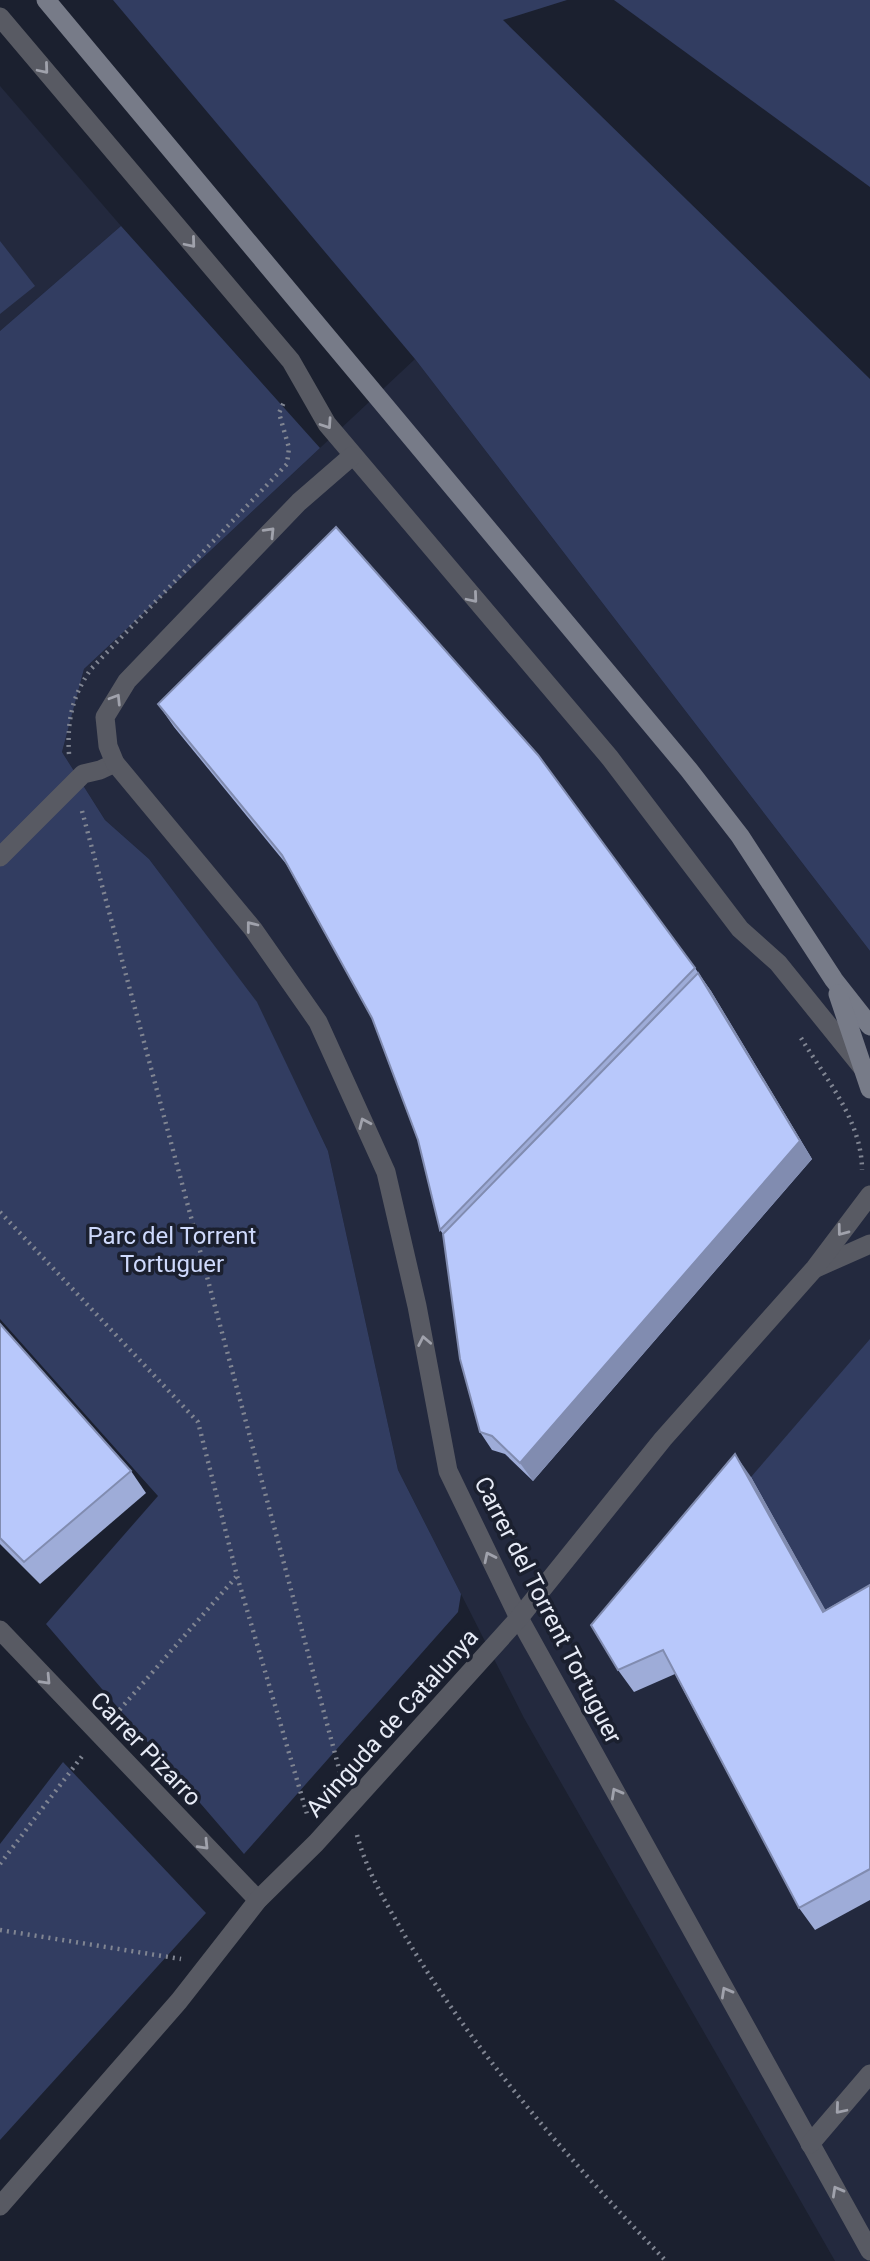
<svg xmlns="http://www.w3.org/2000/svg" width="870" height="2261" font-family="Roboto,sans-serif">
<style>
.built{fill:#23293e}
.green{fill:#323d61}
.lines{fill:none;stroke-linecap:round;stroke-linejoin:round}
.path{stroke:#808592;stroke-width:4.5;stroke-dasharray:2 5;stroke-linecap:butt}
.service{stroke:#585a63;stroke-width:19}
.pedestrian{stroke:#585a63;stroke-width:19}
.minor{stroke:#585a63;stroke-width:19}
.secondary{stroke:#777b88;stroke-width:19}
.wall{fill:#9eacd8}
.shaded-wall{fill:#818cb0}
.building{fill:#b8c8fb;stroke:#818cb0;stroke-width:2}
.oneway{stroke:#a0a2ac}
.labels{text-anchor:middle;stroke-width:7;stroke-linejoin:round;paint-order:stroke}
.park-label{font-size:24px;fill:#ced9fc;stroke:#1b202f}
.street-label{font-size:24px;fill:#e7ebf6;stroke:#1b202f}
</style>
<rect width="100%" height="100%" fill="#1b202f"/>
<g class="built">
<path d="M0 86 121 226 0 331Z"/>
<path d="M415 359 870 951V2261H835L524 1718 398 1470 328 1151 257 1003 149 859 105 820 62 752 84 669Z"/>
</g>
<g class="green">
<path d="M113 0H567L503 20 870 379V951L415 359Z"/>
<path d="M614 0H870V187Z"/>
<path d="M121 226 320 448 84 669 62 752 105 820 149 859 257 1002 328 1151 398 1470 461 1594 458 1612 244 1854 46 1624 158 1496 0 1319V331Z"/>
<path d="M0 241 35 286 0 314Z"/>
<path d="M870 1339V1617L839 1634 751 1477Z"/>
<path d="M63 1762 206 1913 0 2140V1844Z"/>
</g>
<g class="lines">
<g class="path">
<path d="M69 754C67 721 72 696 91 669L287 464 289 448 279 413 285 400"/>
<path d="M82 811 341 1776"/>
<path d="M801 1038C826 1079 862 1121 862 1170"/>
<path d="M0 1212 198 1422 237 1576 307 1814"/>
<path d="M115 1715 236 1577"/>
<path d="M357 1835C367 1872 386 1903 405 1936 475 2054 571 2162 666 2261"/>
<path d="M0 1864 83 1755"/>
<path d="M0 1930 181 1959"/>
</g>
<path class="service" d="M0 17 291 361 327 424 610 758 740 929 778 963 862 1067"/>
<path class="pedestrian" d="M0 857 83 774 100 770 115 763"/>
<g class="minor">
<path d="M352 456 299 502 127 681 105 717 108 746 115 763 253 929 318 1022 386 1172 417 1306 448 1471 519 1618 870 2251"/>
<path d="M816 1268 870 1244"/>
<path d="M0 1630 258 1900"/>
<path d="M810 2144 870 2074"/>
<path d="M0 2206 179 2001 258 1900 316 1843 519 1618 663 1439 815 1268 870 1195"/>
</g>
<g class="secondary">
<path d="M46 0 689 770 740 836 834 980 870 1026"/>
<path d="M838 994 870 1089"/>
</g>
</g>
<g class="wall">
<path d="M158 704 695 968 711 991 812 1159 533 1481 505 1454 492 1450 480 1432 443 1234 440 1230 418 1140 372 1018 287 865 174 727Z"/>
<path d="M0 1324 131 1471 146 1493 40 1584 0 1544Z"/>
<path d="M751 1477 825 1610 870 1585V1900L815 1930 799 1908 675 1674 634 1692 618 1670Z"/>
</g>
<g class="shaded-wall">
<path d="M698 973 711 991 812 1159 533 1481 520 1463Z"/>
<path d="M735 1454 751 1477 839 1634 823 1612Z"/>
</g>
<g class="building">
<path d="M336 527 538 755 695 968 440 1230 418 1140 372 1018 282 855 158 704Z"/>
<path d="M698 973 800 1141 520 1463 492 1436 480 1432 460 1359 443 1234Z"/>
<path d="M0 1324 131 1471 24 1562 0 1538Z"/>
<path d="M735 1454 823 1612 870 1585V1869L799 1908 663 1650 618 1670 591 1625Z"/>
</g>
<defs><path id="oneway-chevron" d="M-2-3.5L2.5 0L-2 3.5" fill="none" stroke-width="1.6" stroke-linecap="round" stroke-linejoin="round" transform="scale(1.75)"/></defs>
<g class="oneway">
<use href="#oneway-chevron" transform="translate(44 69) rotate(50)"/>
<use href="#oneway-chevron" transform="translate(191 243) rotate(50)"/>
<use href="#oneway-chevron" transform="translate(327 424) rotate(56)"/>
<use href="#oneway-chevron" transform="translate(270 532) rotate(-46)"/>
<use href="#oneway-chevron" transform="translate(473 598) rotate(50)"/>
<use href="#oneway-chevron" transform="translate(116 699) rotate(-58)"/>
<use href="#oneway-chevron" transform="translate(251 926) rotate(-128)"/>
<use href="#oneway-chevron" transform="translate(364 1123) rotate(-114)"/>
<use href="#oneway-chevron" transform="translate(842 1231) rotate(127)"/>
<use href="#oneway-chevron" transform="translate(424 1341) rotate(-101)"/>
<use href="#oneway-chevron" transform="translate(489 1557) rotate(-116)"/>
<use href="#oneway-chevron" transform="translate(46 1680) rotate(47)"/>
<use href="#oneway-chevron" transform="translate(616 1793) rotate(-119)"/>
<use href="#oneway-chevron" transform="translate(204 1845) rotate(46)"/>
<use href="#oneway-chevron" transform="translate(726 1992) rotate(-119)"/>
<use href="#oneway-chevron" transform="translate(840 2109) rotate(130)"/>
<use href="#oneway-chevron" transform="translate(837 2191) rotate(-119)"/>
</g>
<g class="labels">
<g class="park-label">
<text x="172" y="1244">Parc del Torrent<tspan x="172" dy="28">Tortuguer</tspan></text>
</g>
<g class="street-label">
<text transform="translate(548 1610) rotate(63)" y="8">Carrer del Torrent Tortuguer</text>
<text transform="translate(392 1723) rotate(-48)" y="8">Avinguda de Catalunya</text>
<text transform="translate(146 1749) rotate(46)" y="8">Carrer Pizarro</text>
</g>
</g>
</svg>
